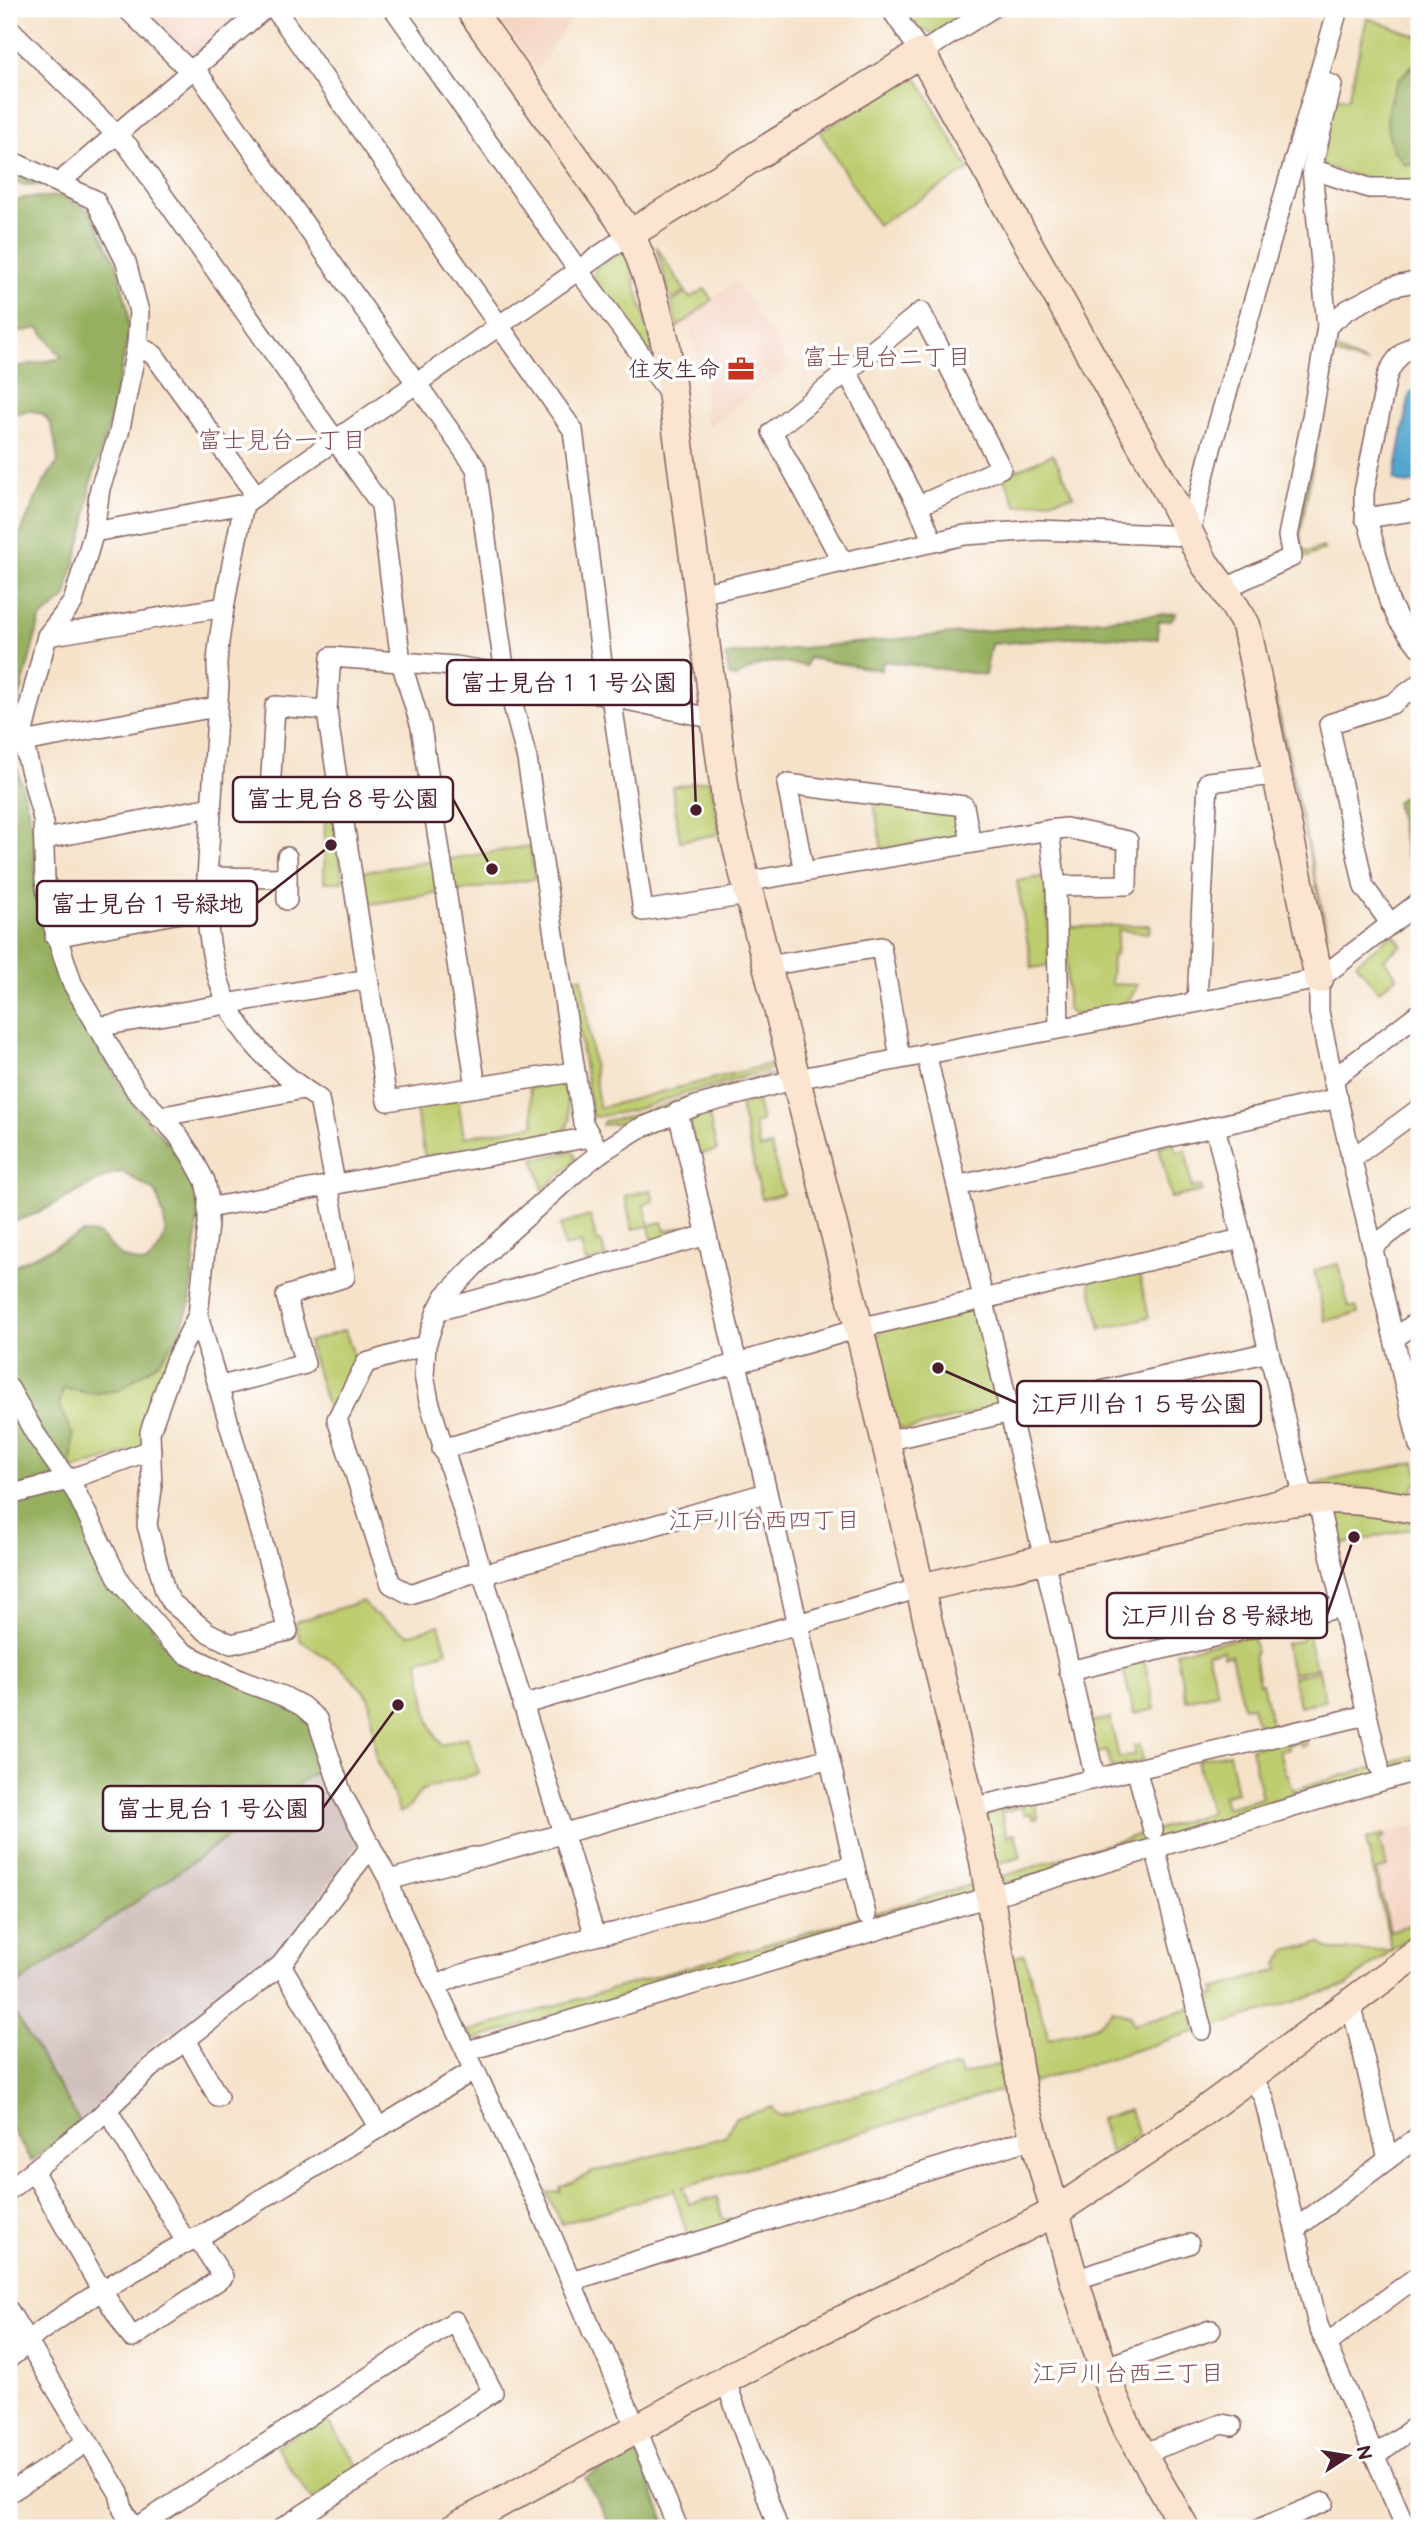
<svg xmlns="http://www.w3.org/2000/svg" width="1428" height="2537" font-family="'Balsamiq Sans','Klee One',sans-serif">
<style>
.built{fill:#f4d3c1}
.industrial{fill:#d0c0bc}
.green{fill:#bdcc6e;stroke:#84764c;stroke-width:2}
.forest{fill:#96b061;stroke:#706846;stroke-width:2}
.water{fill:#53a6ce;stroke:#4e627c;stroke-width:2}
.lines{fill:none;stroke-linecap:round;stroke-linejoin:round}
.street-casing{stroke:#866362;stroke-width:22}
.secondary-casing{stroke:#866362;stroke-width:31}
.street{stroke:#fff;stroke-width:19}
.secondary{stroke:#fce5d0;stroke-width:28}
.labels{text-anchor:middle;stroke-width:7;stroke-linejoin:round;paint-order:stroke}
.poi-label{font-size:23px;fill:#4a1f2b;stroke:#fff;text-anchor:end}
.neighbourhood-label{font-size:24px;fill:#855057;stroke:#fff}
.leader{fill:none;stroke:#4a1f2b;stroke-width:2.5}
.callout-dot{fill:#4a1f2b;stroke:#fff;stroke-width:2.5}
.callout{fill:#fff;stroke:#4a1f2b;stroke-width:2.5}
.callout-label{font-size:24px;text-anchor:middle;font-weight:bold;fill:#4a1f2b}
</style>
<rect width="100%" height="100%" fill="#fff"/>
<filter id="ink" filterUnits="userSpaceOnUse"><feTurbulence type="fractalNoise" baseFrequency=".0143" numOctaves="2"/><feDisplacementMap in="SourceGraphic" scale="14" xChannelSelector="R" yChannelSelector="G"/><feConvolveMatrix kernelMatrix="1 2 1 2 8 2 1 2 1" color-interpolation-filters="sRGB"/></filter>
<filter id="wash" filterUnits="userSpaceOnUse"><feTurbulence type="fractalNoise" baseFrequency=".00686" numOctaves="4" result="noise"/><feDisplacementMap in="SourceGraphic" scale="28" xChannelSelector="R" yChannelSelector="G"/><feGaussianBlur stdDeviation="1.57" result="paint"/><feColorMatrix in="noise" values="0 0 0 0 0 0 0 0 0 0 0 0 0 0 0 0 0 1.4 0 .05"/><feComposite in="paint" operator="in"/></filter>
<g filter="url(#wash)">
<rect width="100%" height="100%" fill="#f5e2c9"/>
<g class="built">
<path d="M138 9H250L196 55H184Z"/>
<path d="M492 9H563L570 19 537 70Z"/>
<path d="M735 280 790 365 707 427 703 381 688 320Z"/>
<path d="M1419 1824V1929L1392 1950 1365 1840Z"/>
</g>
<path class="industrial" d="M326 1764 360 1842 319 1898 295 1939 274 1964 177 2038 172 2032 137 2060 141 2065 80 2122 9 2004V1990L204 1854Z"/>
<g class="green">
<path d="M903 9H972L935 33 917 30Z"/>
<path d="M1367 18 1419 37V63L1409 67 1405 165 1419 163V182L1370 181 1324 166 1322 159 1333 97 1348 99Z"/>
<path d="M911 78 918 79 969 170 877 225 820 132Z"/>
<path d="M656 246 685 291 671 300Z"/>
<path d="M618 252 627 255 654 349 646 354 593 278 595 269Z"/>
<path d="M705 289 712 300 677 328 672 303 686 292 690 298Z"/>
<path d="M1419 289V291L1398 296 1338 330 1334 349 1368 364 1330 353 1335 328 1397 293Z"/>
<path d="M1329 364 1331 365 1300 535 1303 549 1307 552 1323 547 1324 550 1307 557 1300 552 1298 530Z"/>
<path d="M1053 454 1074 496 1017 506 1003 476Z"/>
<path d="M1275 695 1328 936 1273 696Z"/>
<path d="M710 780 720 834 680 841 672 787Z"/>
<path d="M325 802 332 809 343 882H324Z"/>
<path d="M874 802 954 813 960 819 962 829 957 836 882 849Z"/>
<path d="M530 846 535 879 454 892 449 859Z"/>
<path d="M434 861 439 893 365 905 360 872Z"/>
<path d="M1047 876 1049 965 1032 968 1017 881Z"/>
<path d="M1150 925 1149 933 1118 930 1116 955 1112 956 1111 984 1137 985C1130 1011 1097 1011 1075 1015L1067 1010V927Z"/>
<path d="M1393 934 1402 945 1384 959 1397 977 1378 991 1356 963Z"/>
<path d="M582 977 599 1108 774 1063 778 1058V1067L686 1093 634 1110 596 1117 592 1115 574 998 573 980Z"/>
<path d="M766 1075H775L691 1100 625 1123 602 1125 604 1121 632 1116 700 1093Z"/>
<path d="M557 1083 565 1090 570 1120 565 1131 425 1157 415 1106 458 1099 464 1137 535 1125 529 1088Z"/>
<path d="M757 1101 762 1122 754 1124 760 1149 771 1146 783 1194 762 1199 740 1105Z"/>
<path d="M708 1112 717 1150 696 1155 690 1126 695 1116Z"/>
<path d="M1174 1143 1176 1152 1186 1150 1192 1188 1201 1186 1202 1191 1171 1198 1159 1146Z"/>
<path d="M573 1151 576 1160 543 1190 534 1159Z"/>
<path d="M651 1190 654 1201 644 1204 649 1225 662 1222 665 1231 697 1224 693 1233 653 1244 649 1226 632 1229 625 1196Z"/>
<path d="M590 1216 597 1242 601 1241 606 1257 586 1263 581 1243 564 1247 560 1225Z"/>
<path d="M1338 1264 1349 1307H1356L1358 1313 1325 1321 1314 1270Z"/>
<path d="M1138 1269 1149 1317 1101 1329 1089 1281Z"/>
<path d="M970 1309 982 1316 1001 1398 994 1409 905 1430 896 1425 876 1339 881 1330Z"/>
<path d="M345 1330 357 1365 330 1416 308 1342Z"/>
<path d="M179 1334 143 1447 71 1471 59 1406 63 1388 93 1394Z"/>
<path d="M1415 1462 1419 1479 1409 1494 1383 1490 1320 1486 1315 1483Z"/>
<path d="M1332 1511 1419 1523V1527L1334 1546 1328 1518Z"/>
<path d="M363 1601 372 1612 409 1635 439 1625 447 1651 418 1661C427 1689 422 1721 442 1745L467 1737 479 1773 422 1790 408 1808 400 1813 391 1788 376 1758 369 1697 342 1668 300 1640 295 1622Z"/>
<path d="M1305 1622 1315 1667 1319 1668 1292 1674 1285 1644 1302 1640V1623Z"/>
<path d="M1252 1635 1256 1653 1254 1654 1259 1684 1262 1683 1273 1730 1265 1732 1258 1727 1252 1706 1243 1707 1231 1655 1224 1656 1223 1650 1207 1653 1218 1693 1186 1700 1176 1652Z"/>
<path d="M1144 1660 1155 1709 1134 1714 1122 1665Z"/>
<path d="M1319 1671 1325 1701 1299 1706 1293 1677Z"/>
<path d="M1110 1718 1119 1758 1135 1754 1134 1746 1140 1745 1143 1761 1112 1769 1107 1751 1095 1754 1089 1723Z"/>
<path d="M1305 1736 1307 1744 1300 1746 1299 1742 1287 1745 1288 1749 1279 1751 1285 1774H1287L1292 1790 1419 1754V1763L1008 1884 1000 1877 1210 1813 1197 1760 1229 1753 1237 1792 1223 1796 1226 1808 1262 1798 1251 1748Z"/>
<path d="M1034 1798 1038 1818 1033 1819 1031 1813 1025 1815 1022 1807 1001 1812 1007 1836 1015 1834 1021 1857 997 1864 986 1820 993 1808Z"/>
<path d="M1384 1834 1385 1837 1379 1839 1387 1867 1376 1871 1390 1931 1419 1922V1929L1345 1986 1207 2029 1198 1993 1210 1997 1216 1994 1214 1989 1279 1970 1278 1964 1285 1951 1320 1943 1329 1950H1392L1366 1840Z"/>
<path d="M977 1883 972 1895 473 2040 465 2032Z"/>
<path d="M1024 1954 1049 2039 1096 2026 1113 2010 1130 2015 1133 2024 1191 2008 1197 2031 1033 2082 1013 1958Z"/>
<path d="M1004 2063 1008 2088 683 2187 689 2204 717 2197 723 2220 732 2218 734 2224 688 2238 674 2190 562 2224 547 2193 561 2192 560 2188 593 2172 725 2137 735 2118 773 2107 775 2113 780 2116 958 2066 961 2075Z"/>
<path d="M1130 2110 1138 2135 1110 2153 1100 2119Z"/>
<path d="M324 2416 360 2468 312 2500 276 2447Z"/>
</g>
<g class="forest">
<path d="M1419 63V163L1405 165C1401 159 1394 153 1392 146 1380 118 1391 75 1419 63Z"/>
<path d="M9 172 42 185 13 184 9 182Z"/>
<path d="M64 196 90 211 117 265 128 310 129 334 108 428 91 482 86 522 65 598 40 619 9 738V557C26 527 36 487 58 463 55 445 56 413 32 411 25 410 15 414 9 415V385L15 382 11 368 62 358 39 328 9 334V203L24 198Z"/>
<path d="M1176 613 1171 620 1158 621V639L1093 636 991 644 985 675 883 661 881 670 808 658 806 666C772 660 765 659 735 678L729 675 726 655Z"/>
<path d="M15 760 34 832 37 903 41 923 61 982 131 1103 171 1146 197 1192 198 1221 190 1303 179 1334 159 1362 120 1390 93 1394 63 1388 59 1406 73 1436 71 1471 33 1423 9 1378V1268L83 1233 98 1234 122 1257 145 1264C174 1239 166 1225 156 1192L122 1172 111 1174 38 1213 9 1223V768Z"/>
<path d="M1419 785V871L1407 856 1396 802Z"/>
<path d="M9 1397 61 1476 9 1489Z"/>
<path d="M68 1488 163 1643 310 1718 326 1764 204 1854 9 1990V1502Z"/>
<path d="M9 2004 80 2122 31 2161 9 2124Z"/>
<path d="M628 2454 638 2455 668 2528H612L585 2478Z"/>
</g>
<path class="water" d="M1416 389 1419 393V482L1407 484 1394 480 1410 393Z"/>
</g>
<g filter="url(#ink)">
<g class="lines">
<g class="street-casing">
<g id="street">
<path d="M127 9 190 71"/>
<path d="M275 9 573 430 606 695"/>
<path d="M394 9 578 270 671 395"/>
<path d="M891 9 921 53 991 9"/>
<path d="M9 28 128 146 381 505 401 662 421 727 476 1087"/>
<path d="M194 67 476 468 505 674 527 759 583 1123 600 1153"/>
<path d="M9 160 95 200 126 262 139 312 137 345 119 433 100 488 94 532 73 602 47 636 24 727 23 742 43 819 45 880 50 915 72 983 136 1091 177 1134 191 1155 205 1181 208 1196V1224L198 1315 288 1631 231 1644 207 1632 172 1603 165 1591 147 1525 152 1489 150 1432 175 1361 198 1315"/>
<path d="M1312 169 1369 188H1419"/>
<path d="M60 182 264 9"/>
<path d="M1327 326 1347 310 1391 287 1419 281"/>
<path d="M1419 343C1403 350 1394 360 1387 376L1364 492V507L1389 601 1399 621 1419 647"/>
<path d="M137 345 154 355 256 495"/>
<path d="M847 372 918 506 933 542"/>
<path d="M244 504C235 548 226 591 220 635 218 651 215 668 219 684L206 895C208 992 239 1048 319 1099L335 1183"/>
<path d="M1365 518 1419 510"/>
<path d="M94 532 244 504 630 234"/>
<path d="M843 563 772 432 921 312 1001 468 918 506"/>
<path d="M1224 589 1292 557 1288 536 1312 417 1327 326 1312 169 1332 85 1318 80"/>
<path d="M699 594 965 535 1040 530 1189 536 1212 445 1338 9"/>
<path d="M47 636 224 607"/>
<path d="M611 696 643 911 748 895"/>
<path d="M327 710 275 706 270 793 340 796"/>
<path d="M23 742 216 707"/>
<path d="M1049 830 1066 828 1128 841 1127 885 1056 886"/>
<path d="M45 839 211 807"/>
<path d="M804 872 787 784 964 806 971 843"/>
<path d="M207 877 287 878"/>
<path d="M745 882 1049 830 1056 886 1059 1028"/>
<path d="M287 900V857"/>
<path d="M1391 924 1364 887 1329 724 1392 704 1419 684"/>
<path d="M55 937 206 908"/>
<path d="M767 966 881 947 900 1058"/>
<path d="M1319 979V1012L1333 1079 1419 1446"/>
<path d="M1197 1002 1208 782 1276 775"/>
<path d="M97 1027 368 979"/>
<path d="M926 1053 1095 1778"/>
<path d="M574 1072 387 1101 329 726 327 710 331 657 455 666 505 674 715 719"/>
<path d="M1333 1079 1419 1013"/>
<path d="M678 1112 866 1915"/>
<path d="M159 1117 303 1089"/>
<path d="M1215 1126 1304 1499"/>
<path d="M1351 1159 1419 1109"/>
<path d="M957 1186 1338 1098"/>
<path d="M208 1208 590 1137"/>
<path d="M1372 1247 1419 1212"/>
<path d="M437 1311 707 1235"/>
<path d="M1394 1339 1419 1320"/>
<path d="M426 1345 366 1363 337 1419 391 1584 410 1594 481 1570"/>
<path d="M218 1387 305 1364 286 1296 345 1277 328 1185"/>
<path d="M9 1388 36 1435 76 1492 120 1582 170 1641 186 1654 242 1681 283 1696 302 1706 317 1719 342 1794 389 1880 394 1897 549 2229 593 2333 603 2349 678 2528"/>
<path d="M886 1441 1269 1352"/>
<path d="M442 1449 859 1328 1241 1239"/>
<path d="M9 1495 68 1480 151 1450"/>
<path d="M1317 1498 1379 1766"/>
<path d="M482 1575 766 1493"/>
<path d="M1069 1671 1342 1607"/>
<path d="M522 1705 920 1588"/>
<path d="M1136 1769 1153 1830"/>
<path d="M971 1808 1367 1715"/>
<path d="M1155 1848 1202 2030"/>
<path d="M389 1880 473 1857H480L829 1758"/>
<path d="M595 1936 617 1932 854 1865"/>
<path d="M281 1965 379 2128"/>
<path d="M436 1986 460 1975 595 1936 429 1401 424 1375 426 1345 437 1311 445 1296 497 1243 576 1172 600 1153 638 1129 696 1106 796 1079 1319 979 1419 902"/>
<path d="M1351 2003 1388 2159"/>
<path d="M186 2040 218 2097"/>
<path d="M467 2051 1419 1770"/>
<path d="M1252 2076 1264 2098 1318 2325 1406 2528"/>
<path d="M107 2109 186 2242"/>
<path d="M33 2171 102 2291 132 2338 223 2277 197 2237"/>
<path d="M9 2190 96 2120 150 2068 281 1965 371 1846"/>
<path d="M1295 2229 1419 2136"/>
<path d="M1074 2280 1189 2244"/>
<path d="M571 2281 1034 2138"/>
<path d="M9 2311 119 2493 123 2510 134 2528"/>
<path d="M1326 2344 1419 2275"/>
<path d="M9 2358C21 2350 30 2338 42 2330 94 2294 149 2260 206 2233L474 2070"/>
<path d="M1103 2368 1211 2330"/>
<path d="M725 2379 778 2528"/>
<path d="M1142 2454 1222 2424 1232 2426"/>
<path d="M1374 2456 1419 2424"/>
<path d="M9 2493 87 2442"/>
<path d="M136 2528 455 2321 493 2392 282 2528"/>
<path d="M1261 2528 1324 2502"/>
</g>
</g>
<g class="secondary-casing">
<g id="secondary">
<path d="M470 9 630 234C647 269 657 308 666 346L727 807 859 1328 984 1861 1023 2096 1074 2280 1110 2388 1128 2429 1185 2528"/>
<path d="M630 234 921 53 1169 494 1205 564 1224 589 1246 625 1319 979"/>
<path d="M920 1588 1289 1502C1334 1495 1375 1502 1419 1510"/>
<path d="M454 2528 784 2348 906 2289 1055 2212 1185 2125 1419 1952"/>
</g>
</g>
<use href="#street" class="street"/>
<use href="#secondary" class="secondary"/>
</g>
</g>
<defs>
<g id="office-bare" transform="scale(2.1)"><path d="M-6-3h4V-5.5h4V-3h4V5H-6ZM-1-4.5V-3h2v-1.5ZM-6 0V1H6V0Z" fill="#c8321e" stroke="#fff" stroke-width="2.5" paint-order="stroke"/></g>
</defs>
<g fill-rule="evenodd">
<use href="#office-bare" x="741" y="369"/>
</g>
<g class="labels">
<g class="poi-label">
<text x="720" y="377">住友生命</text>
</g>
<g class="neighbourhood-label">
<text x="887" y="365">富士見台二丁目</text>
<text x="282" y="448">富士見台一丁目</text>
<text x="764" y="1528">江戸川台西四丁目</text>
<text x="1128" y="2381">江戸川台西三丁目</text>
</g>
</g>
<path class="leader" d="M696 810L691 683M492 869L453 799M331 845L257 903M938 1368L1017 1403M1354 1537L1327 1615M398 1705L323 1808"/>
<g class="callout-dot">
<circle cx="696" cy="810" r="7"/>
<circle cx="492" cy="869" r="7"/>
<circle cx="331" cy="845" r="7"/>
<circle cx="938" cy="1368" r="7"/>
<circle cx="1354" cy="1537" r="7"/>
<circle cx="398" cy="1705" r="7"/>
</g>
<g class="callout">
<rect x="447" y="660" width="244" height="45" rx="7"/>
<rect x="233" y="777" width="220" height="45" rx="7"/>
<rect x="37" y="881" width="220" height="45" rx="7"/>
<rect x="1017" y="1381" width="244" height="45" rx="7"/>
<rect x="1107" y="1593" width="220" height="45" rx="7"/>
<rect x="103" y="1786" width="220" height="45" rx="7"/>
</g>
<g class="callout-label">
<text x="569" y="691">富士見台１１号公園</text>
<text x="343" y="807">富士見台８号公園</text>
<text x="147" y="912">富士見台１号緑地</text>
<text x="1139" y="1412">江戸川台１５号公園</text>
<text x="1217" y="1624">江戸川台８号緑地</text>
<text x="213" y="1817">富士見台１号公園</text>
</g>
<rect width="1428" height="2537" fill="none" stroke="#fff" stroke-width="35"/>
<g transform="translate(1348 2456) rotate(78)" stroke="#ffffff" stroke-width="5" paint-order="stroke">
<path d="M0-5L12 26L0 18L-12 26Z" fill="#4a1f2b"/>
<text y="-10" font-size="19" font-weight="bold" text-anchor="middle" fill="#4a1f2b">N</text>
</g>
</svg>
